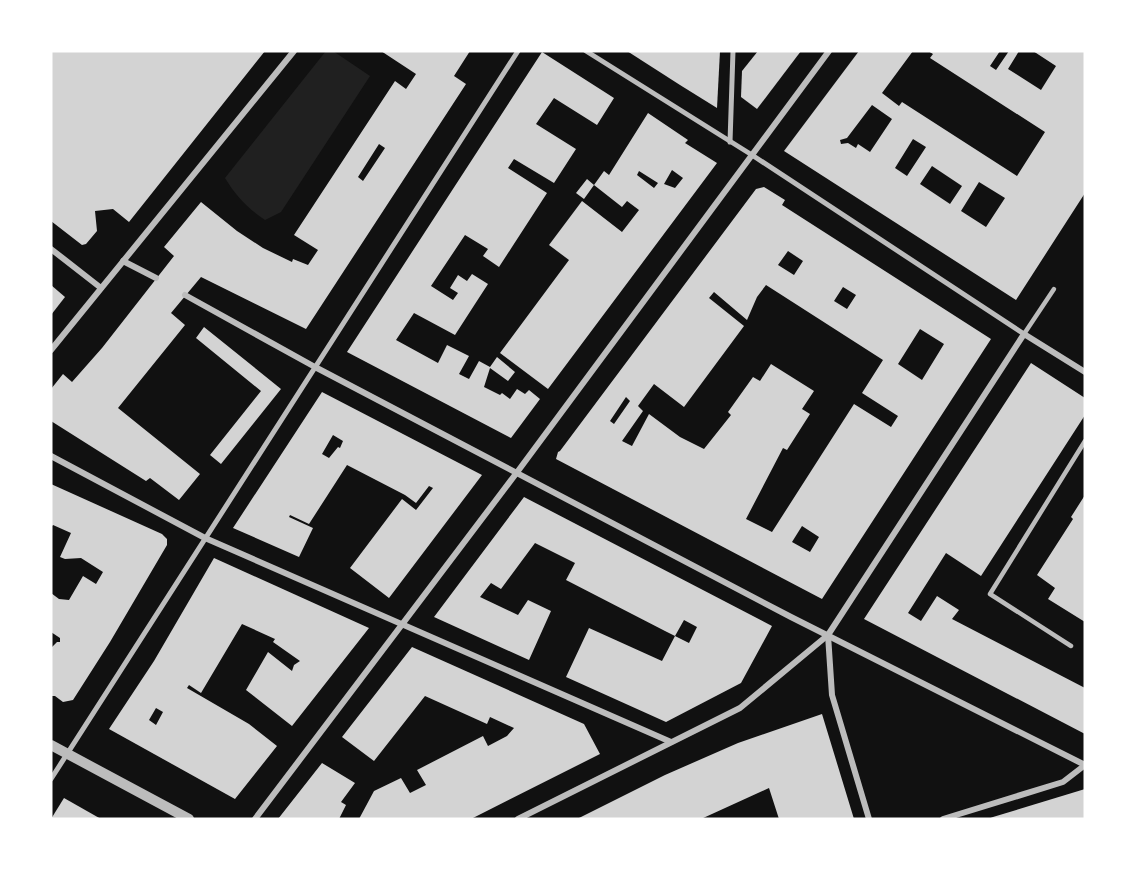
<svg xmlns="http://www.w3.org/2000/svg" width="1136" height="870" font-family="'Space Grotesk',sans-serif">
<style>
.green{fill:#202020}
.building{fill:#d3d3d3;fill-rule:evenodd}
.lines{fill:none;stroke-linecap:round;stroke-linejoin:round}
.service{stroke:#bcbcbc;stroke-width:4.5}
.pedestrian{stroke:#bcbcbc;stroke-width:5}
.minor{stroke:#bcbcbc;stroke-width:6}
.tertiary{stroke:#bcbcbc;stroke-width:10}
</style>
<rect width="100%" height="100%" fill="#111"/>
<path class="green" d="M326 51H333L370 76 281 212 265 220C247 208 236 196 225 178Z"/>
<g class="building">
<path d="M51 51H265L129 222 113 209 95 211 97 231 86 244 82 245 51 221Z"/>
<path d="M381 51H470L454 76 466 84 306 329 201 277 171 313 185 325 118 408 200 474 179 500 150 478 146 481 51 421V389L63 374 72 382 102 348 174 256 164 247 201 202 237 231 263 248 292 262 293 259 308 265 318 250 294 235 395 81 406 89 416 74ZM379 144 385 148 363 181 358 177Z"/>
<path d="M627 51H720L717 108 680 85Z"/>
<path d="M758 51H801L757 109 741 97 742 71Z"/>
<path d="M859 51H913L882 93 899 106 902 102 1017 176 1045 132 930 58 933 54 928 51H1000L990 66 996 70 1009 51H1019L1008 69 1041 90 1056 66 1033 51H1085V193L1016 300 784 151ZM872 105 892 119 870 152 858 144 856 148 848 143 841 144 840 140 847 138ZM913 139 926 147 907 176 895 168ZM932 166 962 186 950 204 920 184ZM979 182 1005 198 986 227 961 211Z"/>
<path d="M542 52 614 98 597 125 554 98 536 124 576 149 554 183 514 159 508 168 547 193 512 247 499 267 483 256 488 249 465 235 431 286 453 300 458 293 450 288 458 275 467 281 472 274 488 284 475 304 455 335 414 313 396 340 438 363 447 345 469 356 459 374 469 379 479 361 490 367 497 357 515 372 508 381 490 368 484 387 500 395 502 393 510 399 517 389 525 394 529 390 540 399 511 438 347 352Z"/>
<path d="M648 113 688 140 685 143 717 163 548 389 500 353 569 260 549 245 582 201 622 232 639 210 627 201 622 207 594 185 584 199 576 193 587 179 594 185 604 171 609 175ZM672 170 683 178 675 188 664 184ZM639 171 658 183 654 188 637 175Z"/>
<path d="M764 187 785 200 782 205 991 339 822 599 556 459 558 452 560 451 756 189ZM788 251 803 261 794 275 778 265ZM766 285 883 360 862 393 898 416 891 427 854 404 772 532 746 519 783 448 787 450 810 414 802 409 814 391 771 364 760 381 753 377 728 412 731 415 704 449 680 437 649 414 632 446 622 441 643 411 638 406 654 384 684 407 744 326 709 298 714 292 747 320 757 297ZM843 287 856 295 847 309 834 301ZM920 329 944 344 922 380 898 364ZM626 397 630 401 614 424 610 421ZM802 526 819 537 810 552 792 542Z"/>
<path d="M51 285 65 297 51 315Z"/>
<path d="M204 327 281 389 221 464 210 455 261 391 196 338Z"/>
<path d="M1031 363 1085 398V415L981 576 946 553 908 613 921 621 937 596 959 610 952 619 1085 688V734L864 619Z"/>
<path d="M322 392 482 475 389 598 350 568 402 499 416 510 433 488 429 486 416 503 405 495 347 465 309 524 290 515 289 517 313 528 299 557 233 528ZM333 435 343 441 340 448 338 447 329 458 322 454Z"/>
<path d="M51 484 162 534 167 539V545L110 642 73 700 63 702 55 696H51V648L57 642H60V638L51 632V593L59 599 69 600 83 576 96 584 103 572 81 558 65 559 60 557 71 533 53 525 51 527Z"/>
<path d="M1085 495V622L1048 599 1055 588 1037 575 1073 519 1071 517Z"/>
<path d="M524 497 772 626 741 683 666 722 566 677 589 628 662 661 675 636 689 643 697 627 684 620 675 636 665 631 566 580 575 563 535 543 501 589 491 583 480 597 518 615 528 600 551 611 529 660 434 617Z"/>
<path d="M214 558 369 628 292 726 246 690 268 652 292 671 294 665 300 661 273 642 275 639 242 624 201 693 189 685 187 688 249 724 277 746 235 799 109 729 154 661ZM156 708 163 712 156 725 149 720Z"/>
<path d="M412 647 584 724 600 754 471 819H359L374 791 401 778 410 793 426 785 417 770 483 736 488 746 507 736 514 728 490 717 487 724 425 696 374 761 342 737Z"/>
<path d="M822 714 854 819H779L769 788 701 819H577L665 775 738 743Z"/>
<path d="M322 763 355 783 341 802 346 805 339 819H278Z"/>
<path d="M1085 789V819H988L993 817Z"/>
<path d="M64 798 101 819H51Z"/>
</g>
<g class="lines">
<g class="service">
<path d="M1024 334 1054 289"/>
<path d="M1071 646 990 594 1085 441"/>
</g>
<g class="pedestrian">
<path d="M586 51 752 155 1024 334"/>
<path d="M730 142 733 51"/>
<path d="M51 779 518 51"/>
</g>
<g class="minor">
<path d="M51 249 101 288"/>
<path d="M123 261 156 278"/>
<path d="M185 295 315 367 791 617 1085 765"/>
<path d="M51 350 294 51"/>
<path d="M51 456 205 538 671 742"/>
<path d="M828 635 832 695 869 819"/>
<path d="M255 819 518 471 829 51"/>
<path d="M518 819 740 708 828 635 1024 334 1085 372"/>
<path d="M943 819 1063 782 1085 765"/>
</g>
<path class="tertiary" d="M51 745 189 819"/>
</g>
<rect width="1136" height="870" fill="none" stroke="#ffffff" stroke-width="105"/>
</svg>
